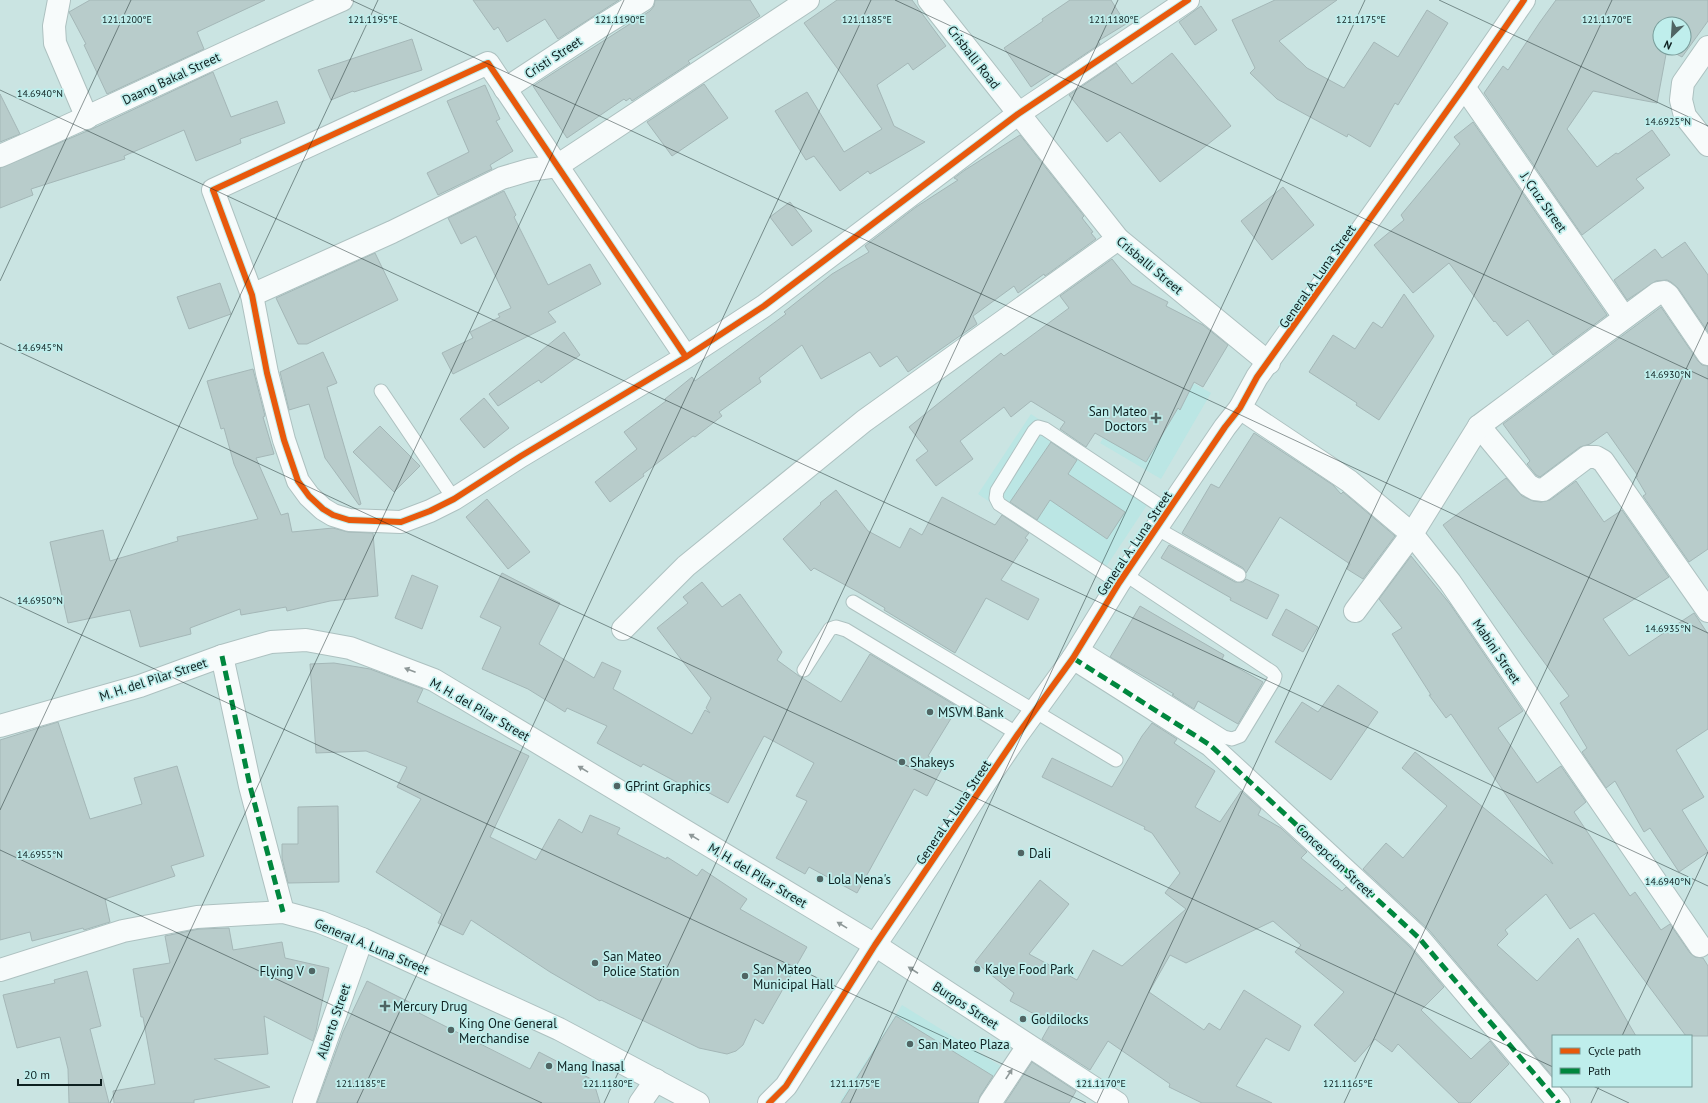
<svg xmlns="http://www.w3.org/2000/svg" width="1708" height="1103" font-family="'PT Sans',sans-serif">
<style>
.built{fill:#bbe6e4}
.building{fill:#b8cccb;stroke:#a4b7b7;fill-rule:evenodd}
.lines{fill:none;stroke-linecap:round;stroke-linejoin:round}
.lane-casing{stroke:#adc1c0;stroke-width:15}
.street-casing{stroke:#adc1c0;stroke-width:24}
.secondary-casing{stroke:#adc1c0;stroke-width:24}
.primary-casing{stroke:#adc1c0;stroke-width:24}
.lane{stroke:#f7fbfb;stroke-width:13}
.street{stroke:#f7fbfb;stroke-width:22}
.secondary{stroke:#f7fbfb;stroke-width:22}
.primary{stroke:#f7fbfb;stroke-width:22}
.quiet{stroke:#00873e;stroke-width:5;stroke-dasharray:10 5;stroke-linecap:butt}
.cycleway-casing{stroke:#bfeeec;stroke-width:8}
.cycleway{stroke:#e8590c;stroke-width:6}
.oneway{fill:#8e9898}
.ticks{fill:none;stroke:#0e2020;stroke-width:1;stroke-opacity:0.45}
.poi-dot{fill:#506564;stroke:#bfeeec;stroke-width:1.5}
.labels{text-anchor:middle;stroke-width:3.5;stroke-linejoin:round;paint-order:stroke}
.street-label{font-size:13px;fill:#0e2020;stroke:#bfeeec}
.poi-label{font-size:13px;fill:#0e2020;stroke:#bfeeec;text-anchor:start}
.ticks-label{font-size:10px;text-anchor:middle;fill:#0e2020;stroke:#bfeeec;stroke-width:3.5;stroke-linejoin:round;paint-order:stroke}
</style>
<rect width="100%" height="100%" fill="#cae4e2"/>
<g class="built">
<path d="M1150 359 1211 393 1161 479 1100 443Z"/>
<path d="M1031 414 1091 454 1084 463 1147 505 1100 576 978 494Z"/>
<path d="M902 1005 1007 1070 986 1103H839Z"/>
</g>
<g class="building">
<path d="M90 0H265L197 32 204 49 107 94 84 45 86 44 69 12Z"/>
<path d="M473 0H619L558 39 545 19 507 42 498 27 494 30Z"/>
<path d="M655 0H750L760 16 688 61 690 63 632 101 630 98 626 101 624 99 567 138 533 86 650 11 654 6Z"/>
<path d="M837 0H912L946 46 913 70 908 63 877 85 894 126 925 142 870 174 868 171 840 191 814 156 806 160 775 111 807 92 844 152 882 129 804 23Z"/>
<path d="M1070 0H1111L1126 24 1098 41 1100 44 1054 75 1052 73 1031 87 1004 48 1043 21 1042 19Z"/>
<path d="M1275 0H1337L1279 41 1307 68 1344 88 1374 42 1398 57 1427 10 1448 23 1398 105 1395 103 1370 147 1348 134 1347 137 1277 99 1250 73 1255 68 1232 20Z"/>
<path d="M1556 0H1708V21L1682 57 1667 49 1657 103 1593 91 1567 129 1597 167 1616 153 1618 154 1652 130 1670 155 1636 179 1644 188 1582 235 1484 93 1503 66 1508 70 1540 22ZM1660 24H1684V48H1660Z"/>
<path d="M1201 6 1217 30 1195 45 1179 22Z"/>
<path d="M412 39 422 70 354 92 353 91 331 100 318 70Z"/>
<path d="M1172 53 1231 126 1160 182 1120 132 1107 142 1069 95 1116 63 1132 84Z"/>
<path d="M213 72 231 117 277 101 285 123 240 139 241 143 196 161 184 130 124 156 125 159 31 189 33 195 0 208V168L92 129Z"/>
<path d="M704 84 728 118 672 156 647 122Z"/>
<path d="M485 85 500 119 496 121 513 151 490 165 492 169 438 195 427 173 469 152 447 101Z"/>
<path d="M0 94 20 134 0 142Z"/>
<path d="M1473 122 1607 315 1553 355 1528 320 1507 336 1495 321 1494 322 1449 263 1413 293 1374 245 1404 220 1401 215 1460 144 1454 137Z"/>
<path d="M1020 135 1084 216 1082 218 1093 232 1091 233 1096 239 1045 276 1044 274 1018 293 1014 286 973 316 977 324 908 372 897 356 880 367 870 352 821 379 802 345 759 378 761 382 719 412 722 416 695 437 693 436 643 474 644 476 610 502 595 482 637 449 624 432 666 401 665 399 692 377 695 381 786 314 784 312 832 274 869 252 865 246 916 207 958 180 954 178 965 170Z"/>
<path d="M1283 187 1314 225 1272 260 1241 221Z"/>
<path d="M504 191 516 215 514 217 548 285 590 264 601 284 548 312 556 322 453 374 442 353 473 338 470 332 500 317 498 314 511 308 476 236 461 244 448 218Z"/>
<path d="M790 202 812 231 792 246 770 217Z"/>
<path d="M1685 242 1708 275V332L1678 288 1671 282 1667 280 1656 281 1627 300 1614 280 1655 249 1662 258Z"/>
<path d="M375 253 398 300 307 344H298L276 298Z"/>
<path d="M1112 259 1132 284 1168 302 1166 306 1203 325 1228 345 1203 387 1194 382 1180 410 1178 408 1146 462 1095 433 1086 447 1060 429 1065 422 1031 401 1011 417 1004 407 960 441 973 459 936 486 916 460 928 451 909 427 1001 353 1004 356 1069 308 1060 296Z"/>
<path d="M220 283 231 314 189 329 177 297Z"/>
<path d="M1404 294 1434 336 1379 420 1356 405 1357 403 1309 372 1333 335 1355 349 1373 322 1382 328Z"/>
<path d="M1661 307 1698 361 1702 365 1708 366V549L1689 562 1643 496 1646 494 1636 477 1638 476 1607 432 1590 444 1580 447 1540 477 1536 475 1527 464 1530 461 1503 424Z"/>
<path d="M564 332 580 355 541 383 539 380 498 406 489 394Z"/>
<path d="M323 352 337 383 327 387 361 504 359 505 325 458 309 404 289 410 280 372Z"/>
<path d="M253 369 265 416 263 417 274 454 256 458 281 515 288 513 292 532 333 528 348 532 373 533 378 596 330 601 287 611 286 607 241 615 240 609 190 628 191 634 140 647 130 610 68 623 50 542 103 530 110 561 178 541 177 537 258 519 234 464 224 428 221 429 207 381Z"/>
<path d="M484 398 509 428 484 448 460 419Z"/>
<path d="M380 426 420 466 394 492 353 452Z"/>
<path d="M1254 433 1333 485 1341 494 1343 492 1395 536 1363 579 1347 569 1350 564 1280 517 1246 573 1243 568 1182 533 1211 484 1219 488Z"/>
<path d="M1051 442 1077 460 1068 474 1125 512 1107 539 1050 500 1037 520 1010 502Z"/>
<path d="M1506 478 1522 496 1533 501 1541 502 1550 500 1576 481 1604 522 1622 510 1668 576 1669 577 1603 619 1629 656 1694 613 1708 634V729L1676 750 1704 797 1682 810 1708 852 1679 872 1650 828 1644 832 1615 781 1606 788 1582 752 1587 748 1560 703 1569 696 1443 525Z"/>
<path d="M836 490 868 531 900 548 910 528 922 535 942 497 995 525 1002 515 1029 533 1025 538 1028 540 1001 580 1039 599 1028 620 986 598 955 653 884 610 885 608 858 592 814 568 811 571 783 539 821 504 820 503Z"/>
<path d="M487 499 530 552 508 569 466 517Z"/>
<path d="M1169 545 1235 582H1243L1246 579 1279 595 1267 619 1230 600 1231 598 1161 558Z"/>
<path d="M1411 556 1450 604 1523 711 1498 728 1537 783 1561 766 1586 802 1574 812 1630 896 1635 892 1661 930 1670 924 1690 953 1695 957 1703 958 1708 966V1036H1686L1594 913 1570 929 1546 894 1505 930 1508 934 1497 945 1537 981 1578 938 1636 1036H1553V1077L1429 930 1363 869 1386 843 1403 858 1447 806 1402 768 1415 752 1553 864 1451 714 1446 718 1429 695H1431L1392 634 1402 628 1379 599Z"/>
<path d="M502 573 560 603 539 644 594 678 602 662 621 671 613 689 692 734 705 710 710 713 706 708 711 698 657 628 688 603 683 597 702 582 722 607 740 594 782 652 777 660 799 676 841 702 870 654 958 707 928 756 944 765 927 796 914 789 857 893 809 867 805 874 776 858 807 801 796 796 814 763 764 736 728 803 700 788 697 793 643 764 641 767 597 743 607 726 567 708 565 712 528 689 482 669 501 627 480 617Z"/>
<path d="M412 575 438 586 422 629 395 618Z"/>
<path d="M1140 606 1224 655 1222 659 1263 682 1238 724 1198 701 1194 709 1172 695 1174 694 1110 657Z"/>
<path d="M1286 609 1318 627 1303 652 1272 635Z"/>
<path d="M334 663 370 669 423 689 417 702 529 756 490 837 536 860 559 819 582 833 590 815 620 828 617 834 666 859 667 857 697 876 702 869 747 899 740 909 807 947 763 1024 755 1019 743 1045 736 1051 727 1054 699 1048 601 1000 600 1001 550 972 471 920 463 935 438 923 442 914 376 872 421 799 397 787 407 767 366 751 316 753 310 664Z"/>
<path d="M1338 685 1378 712 1331 780 1275 742 1302 702 1318 712Z"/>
<path d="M58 722 90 819 142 804 134 778 177 766 204 856 171 866 175 876 105 899 110 922 84 930 83 928 32 941 30 932 0 940V740Z"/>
<path d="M1152 723 1177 739 1174 743 1215 771 1195 807 1220 822 1241 791 1261 809 1258 815 1281 828 1307 852 1301 858 1342 891 1346 887 1410 947 1444 987 1421 1010 1471 1059 1490 1041 1509 1064 1470 1103H1459L1398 1044 1392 1052 1375 1039 1355 1062 1314 1025 1344 992 1295 952 1301 945 1273 921 1186 963 1170 955 1149 992 1204 1030 1209 1023 1220 1030 1244 990 1301 1026 1289 1051 1266 1038 1236 1086 1272 1103H1202L1169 1087 1170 1084 1108 1041 1090 1070 1042 1039 1051 1023 1010 1001 1014 993 975 962 1040 880 1069 904 1029 954 1077 980 1093 950 1122 966 1186 909 1165 893 1180 873 1152 833 1144 829 1145 827 1042 777 1052 758 1112 787 1142 736Z"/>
<path d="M338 806 339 882 288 883 282 858V844H298V807Z"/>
<path d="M229 928 233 950 282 942 285 958 329 968 316 1031 313 1041 264 1016 268 1054 214 1059 270 1087 194 1100V1103H114L113 1091 155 1084 143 1017H141L133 969 170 963 165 936 199 929Z"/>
<path d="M87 971 101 1026 90 1029 109 1103H69L68 1069 60 1037 17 1048 3 995 55 983 54 980Z"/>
<path d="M367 981 421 1008 419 1013 530 1069 539 1052 593 1080 600 1103H317L343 1032Z"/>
<path d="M896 1016 993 1076 980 1096 978 1103H841Z"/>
<path d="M1032 1062 1076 1091 1069 1103H1005Z"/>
</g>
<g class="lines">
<g class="lane-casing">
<g id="lane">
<path d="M381 391 454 499"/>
<path d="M1156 528 1239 575"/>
<path d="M1119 583 999 504 996 498 997 491 1034 431 1038 427 1045 429 1168 511"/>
<path d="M853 602 1116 760"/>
<path d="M1080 647 1224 737 1232 739 1240 736 1274 680 1275 676 1272 672 1126 575"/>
<path d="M804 670 830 629 836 627 846 630 1018 734"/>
</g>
</g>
<g class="street-casing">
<g id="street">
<path d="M59 0 54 26 55 43 87 118"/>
<path d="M929 0 1118 239 1269 363"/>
<path d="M1708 47 1683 83 1681 100 1685 116 1708 145"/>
<path d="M1464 87 1624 317"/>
<path d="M505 89 598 28 643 0"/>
<path d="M252 295 392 232 502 178 529 170 557 166 808 0"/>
<path d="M686 357 488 63 213 190 252 295 267 373 284 440 298 481 309 496 323 509 333 515 349 520 401 522 430 511 454 499 521 456 686 357 764 306 1018 114 1188 0"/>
<path d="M1240 408 1349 481 1412 534 1450 582 1700 946"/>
<path d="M1479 426 1528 485 1535 489 1543 490 1587 457H1596L1603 461 1708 611"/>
<path d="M1355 611 1412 534 1479 426 1658 293 1664 292 1668 295 1708 354"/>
<path d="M623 629 686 566 864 421 1118 239"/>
<path d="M222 656 250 786 283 912"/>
<path d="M1073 658 1210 745 1419 938 1559 1103"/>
<path d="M875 945 1117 1103"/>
<path d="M304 1103 362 939"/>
<path d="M640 1103 656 1080"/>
<path d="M990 1103 1028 1046"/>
</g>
</g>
<g class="secondary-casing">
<g id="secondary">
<path d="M0 156C115 106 227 50 342 0"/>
<path d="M0 726 140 686 222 656 271 642 306 640 350 648 434 680 875 945"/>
</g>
</g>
<g class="primary-casing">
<g id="primary">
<path d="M0 970 123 931 197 917 283 912 320 922 362 939 559 1029 698 1103"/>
<path d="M769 1103 786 1086 875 945 1018 734 1073 658 1119 583 1225 427 1240 408 1257 377 1464 87 1524 0"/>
</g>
</g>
<use href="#lane" class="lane"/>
<use href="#street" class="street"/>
<use href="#secondary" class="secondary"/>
<use href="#primary" class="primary"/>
<g class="quiet">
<path d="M222 656 250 786 283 912"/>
<path d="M1073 658 1210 745 1419 938 1559 1103"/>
</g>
<g class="cycleway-casing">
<g id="cycleway">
<path d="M686 357 488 63 213 190 252 295 267 373 284 440 298 481 309 496 323 509 333 515 349 520 401 522 430 511 454 499 521 456 686 357 764 306 1018 114 1188 0"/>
<path d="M769 1103 786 1086 875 945 1018 734 1073 658 1119 583 1225 427 1240 408 1257 377 1464 87 1524 0"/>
</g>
</g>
<use href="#cycleway" class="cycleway"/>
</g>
<defs><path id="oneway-solid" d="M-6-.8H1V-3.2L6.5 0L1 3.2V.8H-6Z"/></defs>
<g class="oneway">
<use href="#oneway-solid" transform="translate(410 670) rotate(-159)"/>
<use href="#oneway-solid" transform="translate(583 769) rotate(-149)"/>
<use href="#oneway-solid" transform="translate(694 837) rotate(-149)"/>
<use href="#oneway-solid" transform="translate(842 925) rotate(-149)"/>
<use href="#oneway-solid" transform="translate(913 970) rotate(-147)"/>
<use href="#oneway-solid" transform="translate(1009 1074) rotate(-57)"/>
</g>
<path class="ticks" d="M351 0 1708 633M895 0 1708 379M1439 0 1708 126M0 90 1708 886M0 281 131 0M0 343 1553 1067M0 597 1086 1103M0 810 378 0M0 850 542 1103M1622 1036 1708 852M1593 1086 1629 1103M110 1103 624 0M357 1103 871 0M604 1103 1118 0M850 1103 1365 0M1097 1103 1612 0M1344 1103 1708 322M1591 1103 1599 1086"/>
<g class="poi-dot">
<path d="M1154 412h4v4h4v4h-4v4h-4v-4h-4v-4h4z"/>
<circle cx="930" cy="712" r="4"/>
<circle cx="902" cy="762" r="4"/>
<circle cx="617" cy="786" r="4"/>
<circle cx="1021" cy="853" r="4"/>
<circle cx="820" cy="879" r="4"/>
<circle cx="595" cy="963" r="4"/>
<circle cx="977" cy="969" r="4"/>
<circle cx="312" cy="971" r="4"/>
<circle cx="745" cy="976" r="4"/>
<path d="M383 1000h4v4h4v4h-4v4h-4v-4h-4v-4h4z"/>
<circle cx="1023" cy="1019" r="4"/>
<circle cx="451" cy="1030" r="4"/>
<circle cx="910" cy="1044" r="4"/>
<circle cx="549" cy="1066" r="4"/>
</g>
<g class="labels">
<g class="street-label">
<text transform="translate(553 57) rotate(-33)" y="5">Cristi Street</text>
<text transform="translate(974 57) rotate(52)" y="5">Crisballi Road</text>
<text transform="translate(171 78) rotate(-25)" y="5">Daang Bakal Street</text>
<text transform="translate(1544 202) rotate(55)" y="5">J. Cruz Street</text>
<text transform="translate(1150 265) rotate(40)" y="5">Crisballi Street</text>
<text transform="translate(1317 276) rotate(-55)" y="5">General A. Luna Street</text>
<text transform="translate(1134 543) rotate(-56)" y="5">General A. Luna Street</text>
<text transform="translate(1497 651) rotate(56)" y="5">Mabini Street</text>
<text transform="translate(153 679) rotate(-18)" y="5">M. H. del Pilar Street</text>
<text transform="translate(480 709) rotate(30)" y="5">M. H. del Pilar Street</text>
<text transform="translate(953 812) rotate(-56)" y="5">General A. Luna Street</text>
<text transform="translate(1335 860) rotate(43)" y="5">Concepcion Street</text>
<text transform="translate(758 875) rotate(31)" y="5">M. H. del Pilar Street</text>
<text transform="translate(372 946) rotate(23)" y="5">General A. Luna Street</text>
<text transform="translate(966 1005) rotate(33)" y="5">Burgos Street</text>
<text transform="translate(333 1021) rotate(-71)" y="5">Alberto Street</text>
</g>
<g class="poi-label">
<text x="1147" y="416" text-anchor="end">San Mateo<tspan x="1147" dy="15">Doctors</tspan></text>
<text x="938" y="717">MSVM Bank</text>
<text x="910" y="767">Shakeys</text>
<text x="625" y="791">GPrint Graphics</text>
<text x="1029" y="858">Dali</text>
<text x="828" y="884">Lola Nena's</text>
<text x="603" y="961">San Mateo<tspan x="603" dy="15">Police Station</tspan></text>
<text x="753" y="974">San Mateo<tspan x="753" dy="15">Municipal Hall</tspan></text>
<text x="985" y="974">Kalye Food Park</text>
<text x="304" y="976" text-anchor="end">Flying V</text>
<text x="393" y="1011">Mercury Drug</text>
<text x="1031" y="1024">Goldilocks</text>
<text x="459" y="1028">King One General<tspan x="459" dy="15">Merchandise</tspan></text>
<text x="918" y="1049">San Mateo Plaza</text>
<text x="557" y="1071">Mang Inasal</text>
</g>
</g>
<g class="ticks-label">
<text x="127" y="23">121.1200°E</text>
<text x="373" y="23">121.1195°E</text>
<text x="620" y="23">121.1190°E</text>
<text x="867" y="23">121.1185°E</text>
<text x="1114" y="23">121.1180°E</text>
<text x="1361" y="23">121.1175°E</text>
<text x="1607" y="23">121.1170°E</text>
<text x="40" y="97">14.6940°N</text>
<text x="1668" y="125">14.6925°N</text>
<text x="40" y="351">14.6945°N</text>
<text x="1668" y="378">14.6930°N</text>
<text x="40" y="604">14.6950°N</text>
<text x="1668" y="632">14.6935°N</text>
<text x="40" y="858">14.6955°N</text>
<text x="1668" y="885">14.6940°N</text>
<text x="361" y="1087">121.1185°E</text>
<text x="608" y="1087">121.1180°E</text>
<text x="855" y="1087">121.1175°E</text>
<text x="1101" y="1087">121.1170°E</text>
<text x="1348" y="1087">121.1165°E</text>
</g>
<rect x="1552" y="1035" width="140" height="52" fill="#bfeeec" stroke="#789c9a"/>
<rect x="1560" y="1048" width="20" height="6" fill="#e8590c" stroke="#789c9a"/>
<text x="1588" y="1055" font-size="12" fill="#0e2020">Cycle path</text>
<rect x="1560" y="1068" width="20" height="6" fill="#00873e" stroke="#789c9a"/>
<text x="1588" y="1075" font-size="12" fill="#0e2020">Path</text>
<g transform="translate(1672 36) rotate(205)"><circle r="19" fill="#bfeeec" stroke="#789c9a"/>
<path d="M0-3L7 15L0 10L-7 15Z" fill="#506564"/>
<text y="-6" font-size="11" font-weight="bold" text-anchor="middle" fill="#0e2020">N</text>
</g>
<path d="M18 1079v6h83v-6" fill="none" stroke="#0e2020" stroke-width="2"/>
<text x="24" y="1079" font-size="12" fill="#0e2020" stroke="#bfeeec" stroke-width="3" paint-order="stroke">20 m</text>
</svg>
